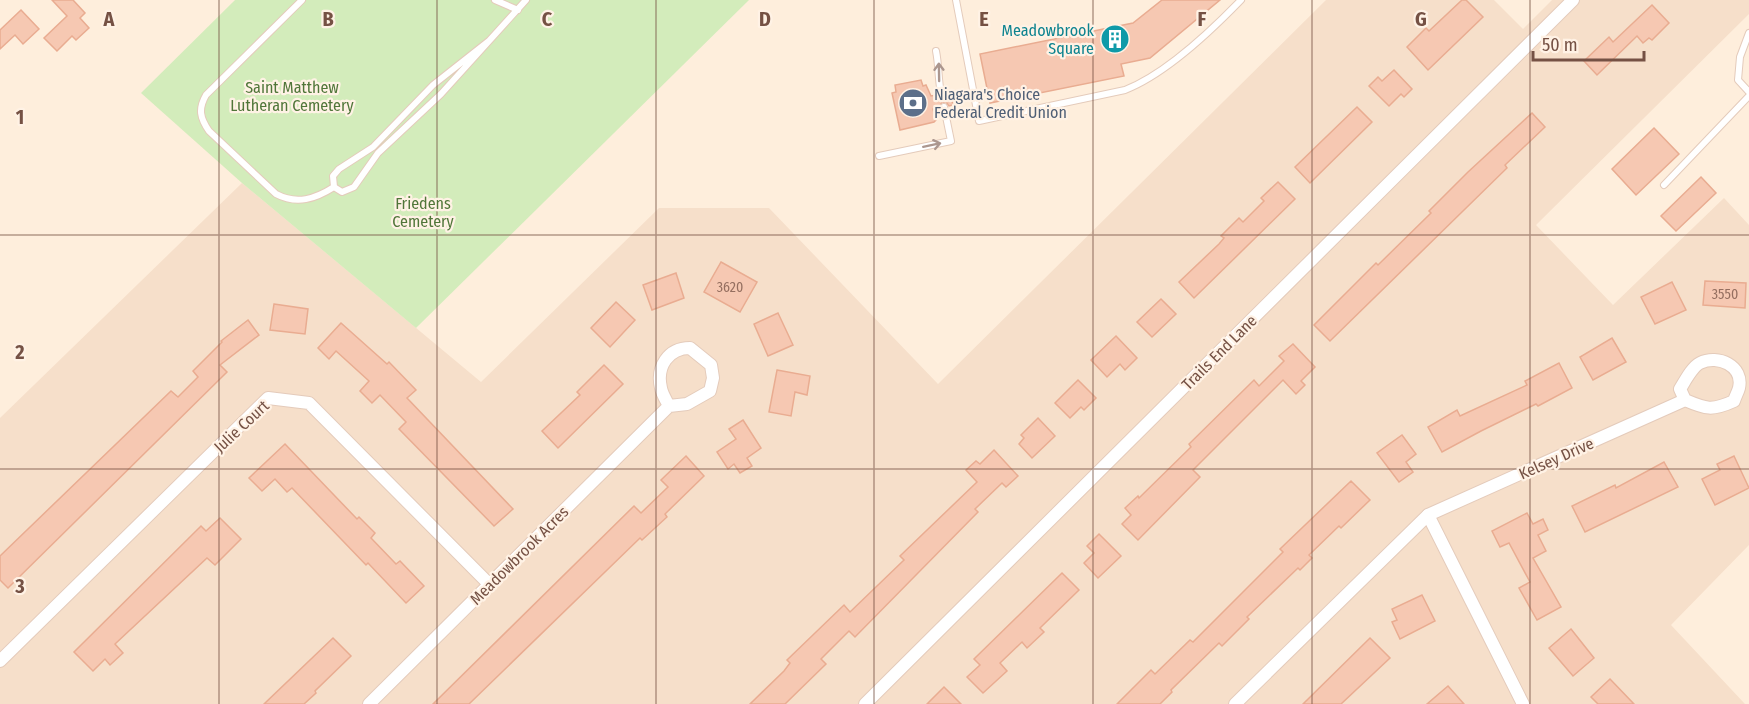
<svg xmlns="http://www.w3.org/2000/svg" width="1749" height="704" font-family="'Fira Sans Condensed',sans-serif">
<style>
.residential{fill:#f6dfca}
.green{fill:#d3ecbb}
.building{fill:#f6c8b2;stroke:#e9ac91;stroke-width:1.5}
.lines{fill:none;stroke-linecap:round;stroke-linejoin:round}
.lane-casing{stroke:#e4cbbb;stroke-width:8}
.street-casing{stroke:#e4cbbb;stroke-width:14}
.lane{stroke:#fff;stroke-width:6}
.street{stroke:#fff;stroke-width:12}
.oneway{stroke:#ac978f}
.grid{fill:none;stroke:#755144;stroke-width:1.5;stroke-opacity:0.55}
.labels{text-anchor:middle;stroke-width:4.5;stroke-linejoin:round;paint-order:stroke}
.number-label{font-size:14px;fill:#956f60}
.culture-label{font-size:16px;fill:#0d838f;stroke:#fff2e5;text-anchor:end}
.park-label{font-size:16px;fill:#507639;stroke:#fff2e5}
.service-label{font-size:16px;fill:#4e5e75;stroke:#fff2e5;text-anchor:start}
.street-label{font-size:16px;fill:#755144;stroke:#fff2e5}
.grid-label{font-size:20px;text-anchor:middle;font-weight:bold;fill:#755144;stroke:#fff2e5;stroke-width:4.5;stroke-linejoin:round;paint-order:stroke}
</style>
<rect width="100%" height="100%" fill="#feeedc"/>
<path class="residential" d="M1326 0H1494L1523 29 1552 0H1749V14L1536 225 1613 305 1724 198 1749 225V545L1671 625 1745 704H0V418L242 183 481 382 659 208H769L938 384Z"/>
<path class="green" d="M235 0H749L416 328 242 183 141 93Z"/>
<g class="building">
<path d="M52 0H73L85 13 80 18 89 28 76 40 72 36 57 51 44 38 67 16Z"/>
<path d="M1162 0H1220L1150 58 1121 64 1124 76 990 103 980 54 1133 23Z"/>
<path d="M1462 0H1466L1483 17 1428 70 1407 47 1426 28 1429 31Z"/>
<path d="M1652 5 1669 23 1652 40 1649 38 1643 43 1637 36 1597 75 1584 61 1609 37 1613 42Z"/>
<path d="M21 10 39 29 23 44 15 35 0 49V30Z"/>
<path d="M1394 70 1412 89 1404 97 1401 94 1389 106 1369 86 1378 77 1382 81Z"/>
<path d="M921 80 923 86 926 85 931 96 936 95 939 98H943L946 92H950L953 105 949 106 946 102H942L939 108 933 109 936 120 934 122 900 130 892 93 896 92 895 85Z"/>
<path d="M1357 107 1372 122 1310 183 1295 167Z"/>
<path d="M1532 113 1545 127 1505 165 1507 168 1330 341 1314 325 1376 263 1378 265 1431 213 1429 211 1468 172Z"/>
<path d="M1654 128 1679 154 1636 195 1612 169Z"/>
<path d="M1701 177 1716 193 1676 231 1661 216Z"/>
<path d="M1278 182 1295 199 1194 298 1179 282 1219 244 1224 238 1221 236 1239 218 1243 222 1264 201 1261 198Z"/>
<path d="M721 262 757 282 740 312 704 292Z"/>
<path d="M676 273 684 298 652 310 643 285Z"/>
<path d="M1705 281 1746 283 1745 308 1703 305Z"/>
<path d="M1672 282 1686 310 1655 324 1641 297Z"/>
<path d="M1161 299 1176 314 1152 337 1137 322Z"/>
<path d="M616 302 635 320 610 347 591 328Z"/>
<path d="M274 304 308 309 305 334 270 330Z"/>
<path d="M778 313 793 345 768 356 754 324Z"/>
<path d="M248 320 259 335 220 365 227 372 8 588 0 580V556L171 391 178 397 198 377 193 371 222 342 221 341Z"/>
<path d="M341 323 387 364 389 362 416 390 407 398 513 509 494 526 399 429 406 422 380 395 372 403 360 391 369 381 336 351 329 359 318 348Z"/>
<path d="M1116 336 1137 358 1125 370 1120 364 1107 377 1091 360Z"/>
<path d="M1612 338 1626 362 1593 380 1580 357Z"/>
<path d="M1293 344 1315 367 1301 381 1305 385 1296 394 1283 380 1193 470 1200 477 1138 540 1122 524 1131 515 1125 508 1138 496 1139 498 1191 447 1189 444 1254 380 1259 386 1284 361 1279 356Z"/>
<path d="M1559 363 1572 388 1538 406 1536 404 1481 431 1442 452 1428 427 1457 410 1460 416 1527 385 1525 381Z"/>
<path d="M604 365 623 384 558 448 542 431 580 395 577 392Z"/>
<path d="M777 370 810 376 807 395 795 392 791 416 769 412Z"/>
<path d="M1078 380 1096 398 1084 410 1081 407 1070 418 1055 403Z"/>
<path d="M1038 418 1055 436 1032 458 1019 444 1024 438 1021 435Z"/>
<path d="M743 420 761 448 747 458 752 466 740 473 734 464 728 469 717 452 736 439 729 429Z"/>
<path d="M1402 435 1416 454 1406 462 1413 472 1399 482 1377 453Z"/>
<path d="M285 444 357 519 359 517 375 533 371 538 396 564 400 561 424 586 406 603 368 563 366 565 292 488 287 492 275 479 262 491 249 478Z"/>
<path d="M994 450 1018 476 1006 487 1002 483 975 509 978 512 855 637 849 631 821 659 826 664 785 704H750L784 671 790 663 787 660 844 605 850 612 904 560 900 556 977 482 966 470 976 461 980 464Z"/>
<path d="M686 456 704 476 665 514 667 517 642 540 640 538 469 704H433L634 506 641 513 668 487 661 480Z"/>
<path d="M1734 456 1749 488 1715 505 1702 479 1720 470 1717 464Z"/>
<path d="M1664 462 1678 487 1585 532 1572 506 1615 485 1616 488Z"/>
<path d="M1351 481 1370 500 1341 528 1339 526 1309 555 1312 558 1300 570 1298 568 1247 617 1249 619 1222 646 1219 643 1171 690 1172 692 1160 704H1117L1151 670 1155 674 1190 640 1193 642 1283 552 1280 549Z"/>
<path d="M1527 513 1533 524 1543 519 1548 530 1538 535 1546 551 1533 558 1561 607 1537 620 1519 588 1530 582 1509 543 1500 547 1492 531Z"/>
<path d="M220 518 241 539 215 565 207 558 115 644 123 653 110 665 105 659 93 671 74 652 201 526 206 531Z"/>
<path d="M1099 534 1121 556 1098 578 1084 563 1094 553 1087 546Z"/>
<path d="M1062 573 1079 590 1040 628 1044 632 1027 648 1022 642 1000 663 1007 671 983 693 967 677 980 665 974 659Z"/>
<path d="M1422 595 1435 621 1400 639 1392 622 1397 620 1392 609Z"/>
<path d="M1571 629 1594 658 1573 676 1549 648Z"/>
<path d="M333 638 351 656 315 691 316 693 304 704H264Z"/>
<path d="M1370 638 1390 658 1341 704H1303Z"/>
<path d="M1610 679 1634 704H1598L1591 697Z"/>
<path d="M1448 686 1464 704H1427Z"/>
<path d="M944 687 961 704H927Z"/>
</g>
<g class="lines">
<g class="lane-casing">
<g id="lane">
<path d="M302 0 206 95C198 109 200 118 209 131L276 194C297 205 315 199 334 187"/>
<path d="M495 0 518 10"/>
<path d="M956 0 979 121 1125 90C1166 74 1211 31 1241 0"/>
<path d="M1749 33 1740 57 1738 80 1749 92"/>
<path d="M490 40 433 85 373 147 339 169 333 176 334 187 342 192 354 187 378 153 441 94 526 0"/>
<path d="M936 51C939 66 938 79 941 93"/>
<path d="M879 156 951 141 944 107"/>
<path d="M1664 185 1749 96"/>
</g>
</g>
<g class="street-casing">
<g id="street">
<path d="M1428 515 1523 704"/>
<path d="M0 661 268 398 309 403 490 585"/>
<path d="M369 704 669 406 687 404 710 391 713 378 711 365 690 348C668 348 656 367 661 388 662 394 666 400 669 406"/>
<path d="M865 704 1573 0"/>
<path d="M1235 704 1428 515 1685 400C1706 409 1712 411 1734 401 1735 397 1738 392 1739 388 1744 366 1718 354 1700 363 1692 367 1685 381 1680 389L1685 400"/>
</g>
</g>
<use href="#lane" class="lane"/>
<use href="#street" class="street"/>
</g>
<defs><path id="oneway-shaft" d="M-6 0H5M1.5-3L5.5 0L1.5 3" fill="none" stroke-width="1.6" stroke-linecap="round" stroke-linejoin="round" transform="scale(1.5)"/></defs>
<g class="oneway">
<use href="#oneway-shaft" transform="translate(939 72) rotate(-91)"/>
<use href="#oneway-shaft" transform="translate(932 145) rotate(-12)"/>
</g>
<path class="grid" d="M219 0V704M437 0V704M656 0V704M874 0V704M1093 0V704M1312 0V704M1530 0V704M0 235H1749M0 469H1749"/>
<defs>
<g id="building-disc" transform="scale(1.5)"><circle r="9.5" fill="#0f9aa8" stroke="#fff2e5"/><path d="M-4-6H4V6H1V3H-1V6H-4ZM-2.5-4.3h1.7v1.8h-1.7ZM.8-4.3h1.7v1.8H.8ZM-2.5-1h1.7V.8h-1.7ZM.8-1h1.7V.8H.8Z" fill="#fff"/></g>
<g id="bank-disc" transform="scale(1.5)"><circle r="9.5" fill="#5c6f8a" stroke="#fff2e5"/><path d="M-6-4H6V4H-6ZM0-2.3a2.3 2.3 0 1 0 0 4.6a2.3 2.3 0 1 0 0-4.6Z" fill="#fff"/></g>
</defs>
<g fill-rule="evenodd">
<use href="#building-disc" x="1115" y="39"/>
<use href="#bank-disc" x="913" y="103"/>
</g>
<g class="labels">
<g class="number-label">
<text x="730" y="292">3620</text>
<text x="1725" y="299">3550</text>
</g>
<g class="culture-label">
<text x="1094" y="36">Meadowbrook<tspan x="1094" dy="18">Square</tspan></text>
</g>
<g class="park-label">
<text x="292" y="93">Saint Matthew<tspan x="292" dy="18">Lutheran Cemetery</tspan></text>
<text x="423" y="209">Friedens<tspan x="423" dy="18">Cemetery</tspan></text>
</g>
<g class="service-label">
<text x="934" y="100">Niagara's Choice<tspan x="934" dy="18">Federal Credit Union</tspan></text>
</g>
<g class="street-label">
<text transform="translate(1219 352) rotate(-45)" y="6">Trails End Lane</text>
<text transform="translate(241 426) rotate(-43)" y="6">Julie Court</text>
<text transform="translate(1556 458) rotate(-24)" y="6">Kelsey Drive</text>
<text transform="translate(519 555) rotate(-45)" y="6">Meadowbrook Acres</text>
</g>
</g>
<g class="grid-label">
<text x="109" y="26">A</text>
<text x="328" y="26">B</text>
<text x="547" y="26">C</text>
<text x="765" y="26">D</text>
<text x="984" y="26">E</text>
<text x="1202" y="26">F</text>
<text x="1421" y="26">G</text>
<text x="20" y="124">1</text>
<text x="20" y="359">2</text>
<text x="20" y="593">3</text>
</g>
<path d="M1533 51v9h111v-9" fill="none" stroke="#755144" stroke-width="3"/>
<text x="1542" y="51" font-size="18" fill="#755144" stroke="#fff2e5" stroke-width="4.5" paint-order="stroke">50 m</text>
</svg>
